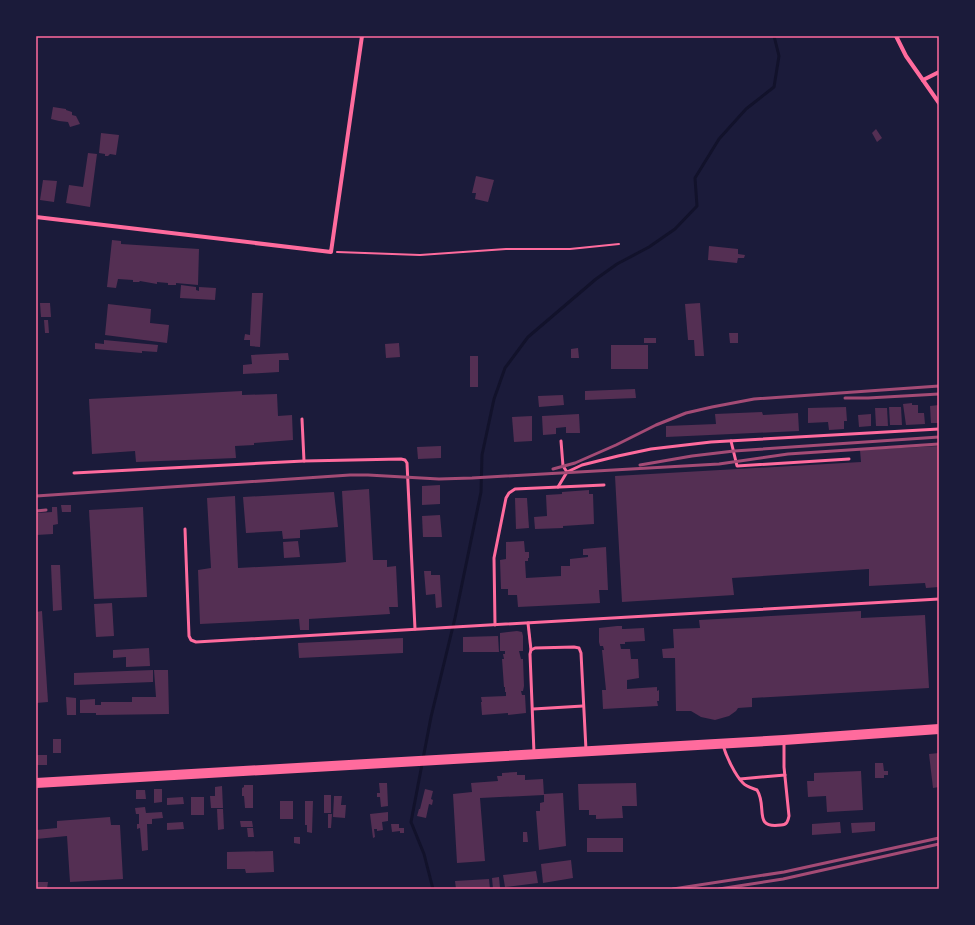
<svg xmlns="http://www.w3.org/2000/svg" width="975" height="925" font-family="Mulish,sans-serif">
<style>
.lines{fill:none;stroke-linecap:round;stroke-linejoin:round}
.stream{stroke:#12122b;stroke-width:3}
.building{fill:#542f53}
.path{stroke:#ff6b9d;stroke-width:2}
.service{stroke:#ff6b9d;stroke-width:3}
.minor{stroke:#ff6b9d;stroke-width:4}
.trunk{stroke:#ff6b9d;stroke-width:10}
.rail{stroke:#a44b75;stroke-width:3}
.neatline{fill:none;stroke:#ff6b9d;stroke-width:1.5}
</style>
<rect width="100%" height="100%" fill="#1b1b3a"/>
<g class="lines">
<path class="stream" d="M433 889 424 854 411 822 431 717 455 618 481 492 482 455 494 399 505 368 528 337 596 279 617 264 649 247 675 229 697 206 695 178 719 139 746 109 774 87 779 56 774 36"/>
</g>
<g class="building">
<path d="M53 107 66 109V110L72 112V115L76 116 80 124 70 127 68 122 59 121 51 119Z"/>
<path d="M876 129 882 138 877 142 872 133Z"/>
<path d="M101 133 119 135 116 155 110 154 108 156H105V154L99 153Z"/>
<path d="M88 153 97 154 90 207 66 203 69 185 83 187Z"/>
<path d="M476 176 494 180 488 202 475 199 476 193H472Z"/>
<path d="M43 180 57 181 54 202 40 200Z"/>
<path d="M112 240 121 241V244L199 249 198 285 176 283V285H168V283L157 282V284L140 281 139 282H133V280L118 279 116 288 107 287Z"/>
<path d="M709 246 738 249V254L745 255 744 258H738L737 263 708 260Z"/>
<path d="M181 285 196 287V290L199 291V287L216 288 215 300 180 298Z"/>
<path d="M252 293H263L260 347 250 346V340H244L245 334 250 335Z"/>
<path d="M40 303H50L51 317H41Z"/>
<path d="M700 303 704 356H695L694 340H688L685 304Z"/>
<path d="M108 304 151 309 150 323 169 325 167 343 105 335Z"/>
<path d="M44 320H48L49 333H45Z"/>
<path d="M729 333H738V343H730Z"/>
<rect x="644" y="338" width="12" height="5"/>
<path d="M104 340 158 345 157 352 142 351V353L95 349V343L104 344Z"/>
<path d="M399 343 400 357 386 358 385 344Z"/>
<rect x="611" y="345" width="37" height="24"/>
<path d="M578 348 579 358H571V349Z"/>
<path d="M288 353 289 360H279V372L243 374V365L252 364 251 355Z"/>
<rect x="470" y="356" width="8" height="31"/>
<path d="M635 389 636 398 585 400V391Z"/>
<path d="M242 391V395L277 394 278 416 292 415 293 440 254 443V445L235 446 236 458 136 462 135 451 92 454 89 399Z"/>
<path d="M563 395 564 405 539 407 538 396Z"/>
<path d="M912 403V405H918V413H924L925 424 906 425 903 404Z"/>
<path d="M939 405V423H931L930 406Z"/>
<path d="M846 407 847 421H844V429L829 430 828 422 808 423V408Z"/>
<path d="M889 407H901L902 425H890Z"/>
<path d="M875 408H887L888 426H876Z"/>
<path d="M762 412 763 415 798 413 799 431 666 437V426L716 424 715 414Z"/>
<path d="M579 414 580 433H566V427L556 428V434L543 435 542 416Z"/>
<path d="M871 414V426L859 427 858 415Z"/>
<path d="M532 416V441L514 442 512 417Z"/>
<path d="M441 446V458L418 459 417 447Z"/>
<path d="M939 446V587L926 588 925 583 869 586V569L732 578 734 595 622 602 615 476 861 462 860 450Z"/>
<path d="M440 485V504L422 505V486Z"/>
<path d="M369 489 373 560H387V567L396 566 398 607H389L390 614 309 619V630H300L299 619 200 624 198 570 211 568 207 498 235 496 238 568 337 563 346 562 342 491Z"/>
<path d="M589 490V494H593L594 524 563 526V528L535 529 534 517 547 516 546 495 562 494V492Z"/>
<path d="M334 492 338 527 300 530V538L283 539 282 531 246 533 243 497Z"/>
<path d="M515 498H527L529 528 516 529Z"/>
<path d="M61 505H71V512H62Z"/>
<path d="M52 507H57L58 524 53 525V534L36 535V513L52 512Z"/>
<path d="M143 507 147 597 94 599 89 510Z"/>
<path d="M440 515 442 537H423L422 516Z"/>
<path d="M298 541 300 557 284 558 283 542Z"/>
<path d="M524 541 525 552H529V558H528V561H525L526 578 561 576V566H570V559L588 557V555H583V549L606 547 608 590H599L600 603 518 607 517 595H508V589H501L500 560 506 559V542Z"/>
<path d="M51 565H60L62 610 53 611Z"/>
<path d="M424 571H431V575H440L442 607 436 608 435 594 426 595Z"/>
<path d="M112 603 114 636 96 637 94 604Z"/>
<path d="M42 611 48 702 36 703V612Z"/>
<path d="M861 611V618L925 615 929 688 752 698V707L738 708 736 711 729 716 715 720 701 717 691 711H676L675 658H663L662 649 674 648 673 629 700 628 699 620Z"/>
<path d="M617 626H622V629H624L644 628 645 641 625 642V644H620L621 649H630L631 659H638L639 678 627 680V689L657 687V691L659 690V701H657L658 706 603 709 602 690H606L602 650H604L603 646H600L599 642V628Z"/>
<path d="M517 631 522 632 523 636V651H519L521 659H523L524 686 523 691H521L522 695H525L526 713 508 715V713L482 715 481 702H482L481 697 506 696V692H505V687H504L502 659H504L503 654H505V651H500V633Z"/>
<path d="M498 636 499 652H463V637Z"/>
<path d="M403 638V653L299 658 298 643Z"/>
<path d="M149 648 150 666 126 667V657L113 658V650Z"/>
<path d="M153 670V682L74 685V673Z"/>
<path d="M154 670H168L169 714 96 715V713H80V700L95 699V705H101V702H132V697H156Z"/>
<path d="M66 697 76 698V715H67Z"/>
<rect x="53" y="739" width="8" height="14"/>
<path d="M939 753V787L933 788 929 754Z"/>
<rect x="36" y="755" width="11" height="10"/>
<path d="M875 763H883L884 771H888V775H884V778H875Z"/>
<path d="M861 771 863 810 827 812 826 796 808 797 807 781H814V773Z"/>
<path d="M517 772V775H525V780L543 779 544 795 480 798 485 861 457 863 453 794 472 792 471 783 498 781 497 776H502V773Z"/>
<path d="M379 783H387L388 806 381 807 380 797H377V793H380Z"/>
<path d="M636 783 637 806H622L623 818 596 819V815H589V810H579L578 784Z"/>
<path d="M244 785H253V808H245L244 796H242V788L244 787Z"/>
<path d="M222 786 223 808H211L210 796H215V787Z"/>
<path d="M154 789H162V802L154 803Z"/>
<path d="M425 789 433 791 431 799 433 800 432 805 429 804 426 818 417 816 419 809H420Z"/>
<path d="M136 790H145L146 799H136Z"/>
<path d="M563 793 566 846 539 850 536 811H540V803L544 802V794Z"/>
<rect x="324" y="795" width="7" height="18"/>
<path d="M334 796H342L341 805H346L345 818 333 817Z"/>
<path d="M183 797 184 804 167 805V798Z"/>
<rect x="191" y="797" width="13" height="18"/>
<rect x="280" y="801" width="13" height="18"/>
<path d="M305 801H313L312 833 307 832V825H305Z"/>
<path d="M145 807 146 813 162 812 163 818 152 819V824H147L148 850 142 851 140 828 137 829V824H139V814H136L135 808Z"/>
<path d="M217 809H223L224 829 218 830Z"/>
<path d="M388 812V821L382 822 383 830 377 831V829H374L375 837 373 838 370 814Z"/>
<path d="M328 814H332L331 828H328Z"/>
<path d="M110 817 111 825H120L123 879 70 882 67 836 36 839V830L57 828V821Z"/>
<path d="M240 821H252L253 827H241Z"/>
<path d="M183 822 184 829 167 830V823Z"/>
<path d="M840 822 841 833 812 835V824Z"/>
<path d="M875 822V831L852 833 851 823Z"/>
<path d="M391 824H399V828H404V833H400V831L392 832Z"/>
<path d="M247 828H253L254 837H248Z"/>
<path d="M523 832H527L528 842H523Z"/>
<path d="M294 837H300V844L294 843Z"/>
<rect x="587" y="838" width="36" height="14"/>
<path d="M273 851 274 872 246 873 245 869H227V852Z"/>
<path d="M571 860 573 878 543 883 541 864Z"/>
<path d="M536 871 538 883 505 887 503 875Z"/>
<path d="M499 877 500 888 493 889 492 878Z"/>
<path d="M489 879 490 889H456L455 881Z"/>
<path d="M36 882H48L47 889H36Z"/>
</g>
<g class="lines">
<path class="path" d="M337 252 420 255 506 249H570L619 244"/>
<g class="service">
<path d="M302 419 304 461"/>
<path d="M561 441 563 466 567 472"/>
<path d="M731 441 737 466 849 459"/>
<path d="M74 473 304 461 401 459 405 460 407 463 415 629"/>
<path d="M558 487 567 472 582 465 618 456 651 449 711 442 939 429"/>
<path d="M185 529 189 636 191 640 196 642 939 599"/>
<path d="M528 623 531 650"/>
<path d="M495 625 494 558 506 498 509 493 515 489 604 485"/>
<path d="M533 709 583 706"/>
<path d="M723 745C726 756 735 775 743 783 747 787 752 788 757 790 768 807 752 829 781 825 787 825 788 821 789 816L784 767V741"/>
<path d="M534 753 530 654 531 650 535 648 574 647 579 648 581 653 586 750"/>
<path d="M740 779 785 775"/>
</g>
<g class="minor">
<path d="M896 36 906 56 939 103"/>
<path d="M923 80 939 72"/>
<path d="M36 217 331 252 362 36"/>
</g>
<path class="trunk" d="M36 783 784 740 939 729"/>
<g class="rail">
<path d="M845 398H868L939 394"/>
<path d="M640 465 692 456 734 451 939 437"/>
<path d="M553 469 575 463 616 445 656 425 686 413 712 407 754 399 939 386"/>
<path d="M36 496 350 475H368L439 479 472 478 719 464 788 454 939 444"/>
<path d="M36 511 46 510"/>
<path d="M673 889 784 872 939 838"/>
<path d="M719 889 783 879 939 844"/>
</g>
</g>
<rect width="975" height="925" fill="none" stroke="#1b1b3a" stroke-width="74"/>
<rect x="37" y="37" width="901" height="851" class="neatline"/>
</svg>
